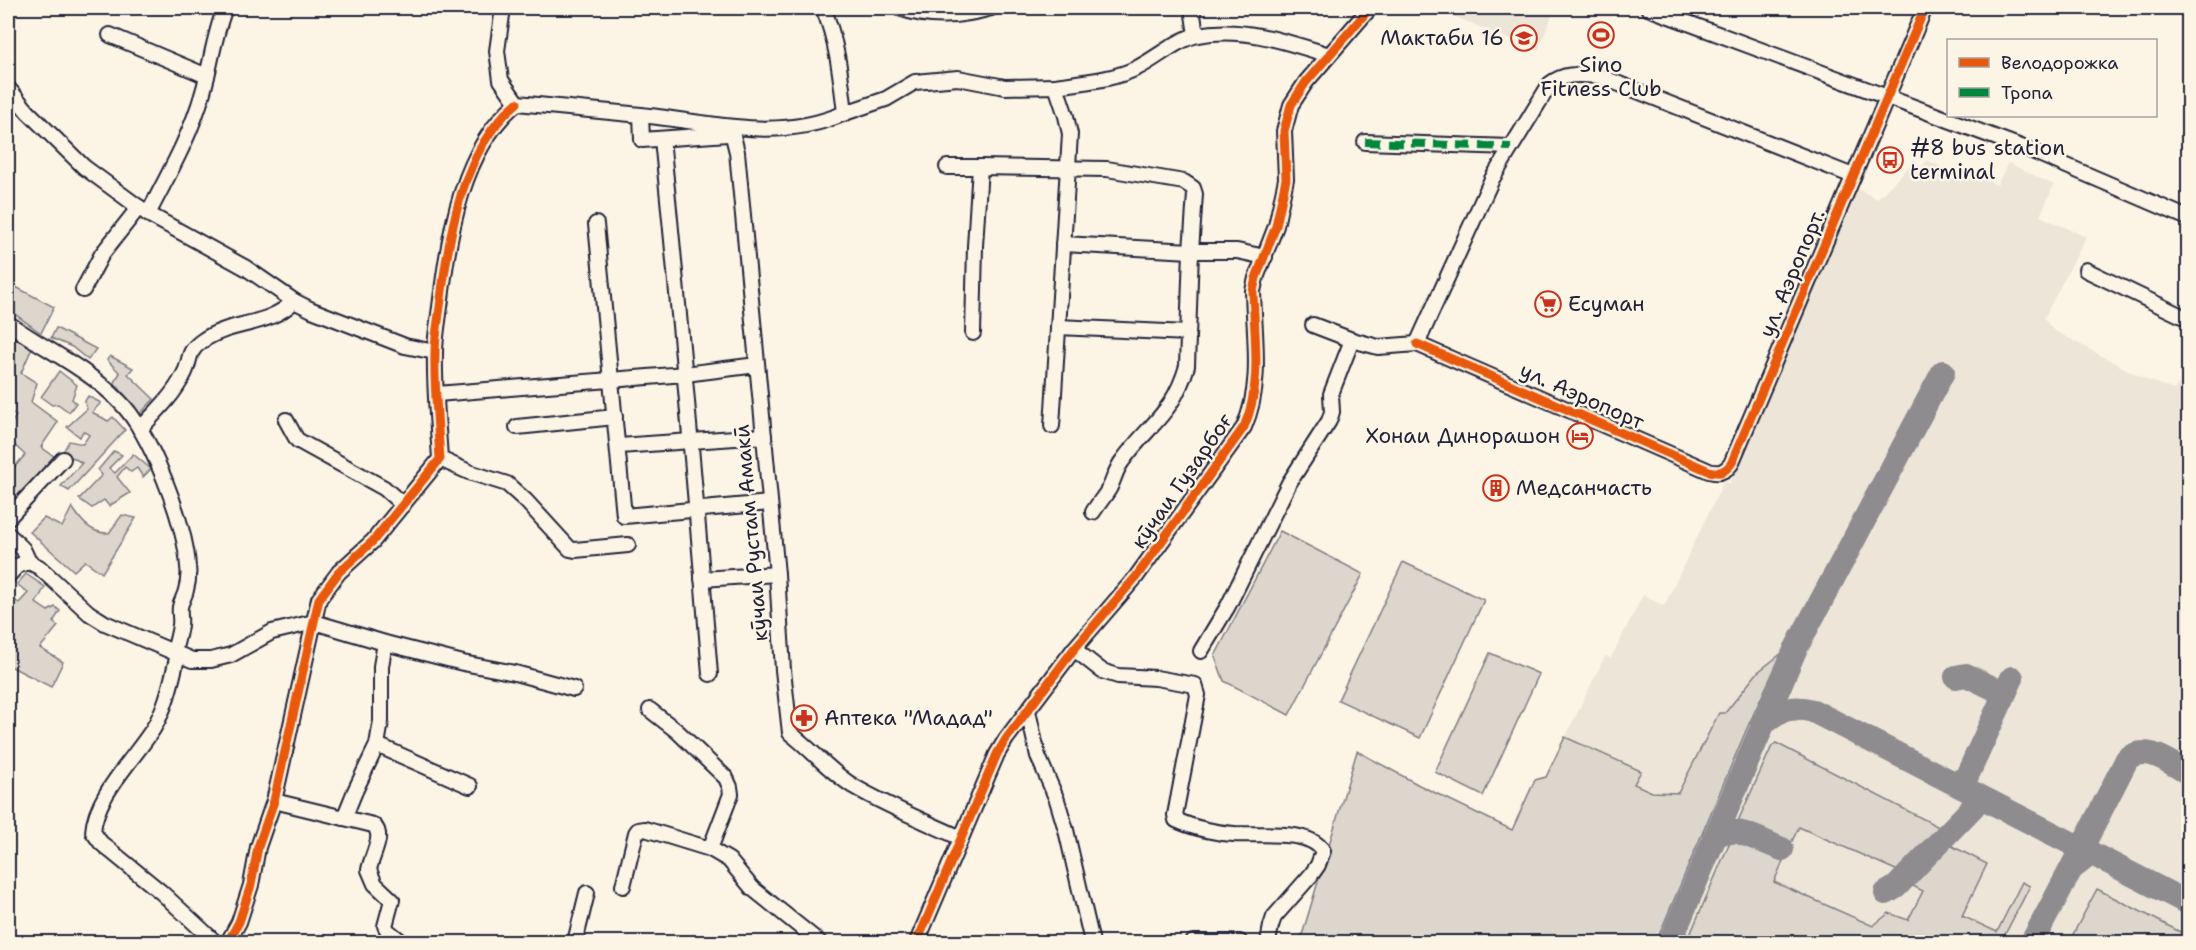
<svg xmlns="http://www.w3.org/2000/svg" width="2196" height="950" font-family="'Shantell Sans',sans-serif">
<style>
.built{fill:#ece5d8}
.green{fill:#dcd6cc;stroke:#7f7c84;stroke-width:1.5}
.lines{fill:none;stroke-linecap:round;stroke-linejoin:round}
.taxiway{stroke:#8f8c90;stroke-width:24}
.minor-casing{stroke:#22223b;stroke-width:18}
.minor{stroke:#fcf5e5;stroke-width:14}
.quiet{stroke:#00873e;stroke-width:8;stroke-dasharray:15 8;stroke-linecap:butt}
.cycleway-casing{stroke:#fcf5e5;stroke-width:13}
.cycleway{stroke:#e8590c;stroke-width:9}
.labels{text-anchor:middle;stroke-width:5;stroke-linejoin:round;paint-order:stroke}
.poi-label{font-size:21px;fill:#22223b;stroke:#fcf5e5;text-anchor:start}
.street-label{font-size:21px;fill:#22223b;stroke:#fcf5e5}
</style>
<rect width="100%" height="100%" fill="#fcf5e5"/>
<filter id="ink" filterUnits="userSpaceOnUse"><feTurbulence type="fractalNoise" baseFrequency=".0167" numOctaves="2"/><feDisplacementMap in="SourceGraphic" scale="12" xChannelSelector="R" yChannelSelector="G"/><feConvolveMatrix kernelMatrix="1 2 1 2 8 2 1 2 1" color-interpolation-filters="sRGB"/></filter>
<g filter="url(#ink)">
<g class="built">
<path d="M1448 8H1555L1538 51 1446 13Z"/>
<path d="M1927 160 1950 172 1956 167 1997 185 2008 163 2054 185 2040 216 2086 237 2044 318 2053 330 2145 379 2174 390 2184 376 2188 379V942H1299L1336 827 1357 751 1419 785 1512 830 1535 780 1546 777 1605 656 1611 658 1643 595 1664 606 1724 481 1730 484 1732 469 1854 187 1877 199 1913 163 1920 169Z"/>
</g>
<g class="green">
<path d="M14 286 54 307 41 333 8 309V296Z"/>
<path d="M56 328 96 349 88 360 72 347 51 338Z"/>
<path d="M8 335 32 348 21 373 37 383 31 402 58 422 41 447 58 459 8 513V467L12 470 25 455 8 439V428L16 416 8 409Z"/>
<path d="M110 356 133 368 128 374 154 399 140 414 114 382 120 373 107 360Z"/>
<path d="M59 371 77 385 72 399 76 403 69 412 58 404 52 405 41 397Z"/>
<path d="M88 396 101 403 92 412 108 421 113 417 125 430 69 491 61 486 82 463 72 457 66 462 63 452 69 441 83 444 89 435 83 431 80 437 67 427 87 409 85 401Z"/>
<path d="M114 451 122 455 109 468 115 473 133 454 151 469 143 477 137 468 131 472 125 467 117 477 130 493 109 506 104 500 92 508 79 499 102 475 98 470Z"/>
<path d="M72 507C81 521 91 534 109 533L122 515 136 518 102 573 85 561 74 571 30 532 44 518 62 527Z"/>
<path d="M1280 531 1363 574 1289 715 1224 681 1215 656Z"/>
<path d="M1403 562 1484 600 1420 738 1338 700Z"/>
<path d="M26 574 45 587 36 603 48 611 55 607 60 611 53 622 58 626 40 648 63 662 51 687 8 665V606L9 604 8 597 9 596 19 603 28 593 17 584Z"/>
<path d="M1490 653 1539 674 1483 796 1435 772Z"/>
<path d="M1782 653 1748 726 1656 942H1300L1357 751 1419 785 1512 830 1535 780 1546 777 1565 737 1641 771 1634 784 1652 792 1678 793 1719 713H1725L1758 672Z"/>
<path d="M1776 743 1937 826 1939 831 1936 838 1903 872 1898 871 1799 827 1791 843 1738 821 1772 746Z"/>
<path d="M1734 842 1783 861 1774 882 1873 926 1889 913 1908 920 1923 891 1913 886 1950 845 1987 864 1962 916 1997 932 2022 882 2030 886 2001 942H1687L1729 844Z"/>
<path d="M2097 889 2188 936V942H2069Z"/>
</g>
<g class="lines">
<g class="taxiway">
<path d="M1956 677 1966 675 1997 690 2002 700"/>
<path d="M1762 724C1778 710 1792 705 1813 711L2188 903"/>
<path d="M1953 782 1964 780 1967 776 2012 678"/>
<path d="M1714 838C1732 821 1762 842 1782 849"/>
<path d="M2071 869 2127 759C2147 743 2170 763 2188 773"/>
<path d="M1886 893 1896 887 1974 806 1975 794"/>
<path d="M1670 942 1795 650 1943 372"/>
<path d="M2032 942 2071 869 2084 859"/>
</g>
<g class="minor-casing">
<g id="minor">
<path d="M503 8 497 51 501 80 517 103"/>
<path d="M899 8C930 19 959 17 991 8"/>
<path d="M1192 8 1196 35"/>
<path d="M1648 8 2032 151 2188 218"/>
<path d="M110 35 207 76"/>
<path d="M1056 86C1082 82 1113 80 1137 68 1156 59 1177 39 1198 35 1242 26 1287 42 1329 55"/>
<path d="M8 88 28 112 84 167 148 214 246 268 294 301 312 310 405 346 435 352"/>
<path d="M517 103C558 107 599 111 641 115 710 122 777 143 845 113 841 78 837 40 823 8"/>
<path d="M845 113 886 99 915 82 958 78 1005 87 1056 86 1066 116 1070 134 1052 426"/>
<path d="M641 115 642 140 728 134"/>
<path d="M731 128 737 152 777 574 783 670 790 733C812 750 829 771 853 786 887 806 926 822 961 838"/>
<path d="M662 139C680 317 696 496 710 674"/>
<path d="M1365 142 1511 147"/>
<path d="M947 167H980"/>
<path d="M148 214C168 175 191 135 203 92 211 64 214 35 225 8"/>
<path d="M596 224 624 516 770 503"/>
<path d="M1063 244 1191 251H1237L1265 257"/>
<path d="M2086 270 2188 319"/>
<path d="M83 290 102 254 139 207"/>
<path d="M8 323C44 349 87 368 119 401 150 431 186 524 188 567 189 574 188 583 186 590 185 596 181 601 180 607 179 613 181 619 180 625 179 634 176 643 174 652"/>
<path d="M1313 325 1352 340"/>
<path d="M1058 327 1188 333"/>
<path d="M973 333 975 246 980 167 1107 169 1184 182 1193 188 1195 194 1191 251 1187 366C1173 414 1150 423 1123 460 1116 468 1114 480 1109 489 1104 497 1098 504 1093 512"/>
<path d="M1417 344 1709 471C1719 474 1725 472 1731 464L1925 8"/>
<path d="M1417 344 1492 179 1550 84C1566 72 1580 75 1599 76L1853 176"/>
<path d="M437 394 685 374 757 365"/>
<path d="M286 420 297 440 384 488 403 505"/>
<path d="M517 427 615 417"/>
<path d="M140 429C155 413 173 396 183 376 192 361 185 353 202 341 230 321 269 327 294 301"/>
<path d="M619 446 764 436"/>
<path d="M440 459 469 472 507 484 526 501 570 549 575 550 628 545"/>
<path d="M8 518 63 459"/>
<path d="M8 534 23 549 29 562 39 567 89 613 105 623 192 660H211L231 655 272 632 314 622 385 643 463 663 515 673 574 689"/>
<path d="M8 576 17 566 29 562"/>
<path d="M702 579 777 574"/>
<path d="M1074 649 1102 671 1118 676 1156 678 1195 685 1198 695 1175 815 1176 820C1193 828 1216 833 1234 834 1257 836 1309 828 1323 851L1318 865 1311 875 1274 917 1271 926 1268 942"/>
<path d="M1201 651 1228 606 1289 483 1329 421 1332 412 1331 394 1352 340 1378 347 1417 344"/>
<path d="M178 654C172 679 167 706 153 729 134 759 95 796 93 832L101 843 161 892 215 942"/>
<path d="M650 710 677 731 726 778 730 787 731 794 710 849"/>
<path d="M1028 711 1038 756 1057 800 1066 830 1092 942"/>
<path d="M377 745 470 786"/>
<path d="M274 801 373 825C386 835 371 856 369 870L375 884 392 900 385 926 388 931 402 942"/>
<path d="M344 818 355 791 377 745 381 721V666L385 643"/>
<path d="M623 886 636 833 638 830 645 829 710 849 729 860 752 888 819 942"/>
<path d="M228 942 239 922 251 885 258 847 274 801 319 599 339 572 373 541 440 459C438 424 434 388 435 353 435 335 439 317 441 299 449 233 463 147 517 103"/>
<path d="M575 942 587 893"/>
<path d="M917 942 997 754 1006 739 1074 649 1136 577 1244 427C1263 384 1254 337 1253 291L1256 278 1276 226 1286 179 1284 131 1291 105 1306 82 1370 8"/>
<path d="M1193 942H1240"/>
</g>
</g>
<use href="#minor" class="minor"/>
<path class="quiet" d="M1365 142 1511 147"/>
<g class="cycleway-casing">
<g id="cycleway">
<path d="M1417 344 1709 471C1719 474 1725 472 1731 464L1925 8"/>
<path d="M228 942 239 922 251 885 258 847 274 801 319 599 339 572 373 541 440 459C438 424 434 388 435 353 435 335 439 317 441 299 449 233 463 147 517 103"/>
<path d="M917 942 997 754 1006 739 1074 649 1136 577 1244 427C1263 384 1254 337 1253 291L1256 278 1276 226 1286 179 1284 131 1291 105 1306 82 1370 8"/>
</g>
</g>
<use href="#cycleway" class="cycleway"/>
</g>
</g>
<defs>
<g id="stadium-ring" transform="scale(1.35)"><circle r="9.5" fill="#fcf5e5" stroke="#c8321e" stroke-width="1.5"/><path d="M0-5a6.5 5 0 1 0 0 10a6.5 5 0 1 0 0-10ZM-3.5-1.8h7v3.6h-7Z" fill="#c8321e"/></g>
<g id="school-ring" transform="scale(1.35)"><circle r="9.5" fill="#fcf5e5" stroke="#c8321e" stroke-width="1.5"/><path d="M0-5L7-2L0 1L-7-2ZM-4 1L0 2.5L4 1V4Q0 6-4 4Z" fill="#c8321e"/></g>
<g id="bus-ring" transform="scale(1.35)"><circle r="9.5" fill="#fcf5e5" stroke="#c8321e" stroke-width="1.5"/><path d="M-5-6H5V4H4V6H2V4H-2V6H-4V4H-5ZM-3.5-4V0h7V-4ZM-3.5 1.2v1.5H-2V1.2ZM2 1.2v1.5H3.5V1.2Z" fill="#c8321e"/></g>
<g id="supermarket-ring" transform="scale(1.35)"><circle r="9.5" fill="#fcf5e5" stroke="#c8321e" stroke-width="1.5"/><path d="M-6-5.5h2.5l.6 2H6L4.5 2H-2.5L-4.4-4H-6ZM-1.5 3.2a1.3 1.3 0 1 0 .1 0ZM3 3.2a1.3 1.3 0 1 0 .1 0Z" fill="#c8321e"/></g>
<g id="hotel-ring" transform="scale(1.35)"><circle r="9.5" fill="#fcf5e5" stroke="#c8321e" stroke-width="1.5"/><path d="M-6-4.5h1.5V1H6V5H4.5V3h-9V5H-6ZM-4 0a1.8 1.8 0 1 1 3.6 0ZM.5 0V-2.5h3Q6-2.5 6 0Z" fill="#c8321e"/></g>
<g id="building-ring" transform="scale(1.35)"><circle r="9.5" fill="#fcf5e5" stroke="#c8321e" stroke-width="1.5"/><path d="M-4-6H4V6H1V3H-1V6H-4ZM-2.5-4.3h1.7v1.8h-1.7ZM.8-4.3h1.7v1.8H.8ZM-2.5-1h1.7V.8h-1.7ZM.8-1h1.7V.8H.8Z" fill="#c8321e"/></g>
<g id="pharmacy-ring" transform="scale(1.35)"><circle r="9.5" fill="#fcf5e5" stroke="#c8321e" stroke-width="1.5"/><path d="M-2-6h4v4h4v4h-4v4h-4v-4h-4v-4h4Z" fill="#c8321e"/></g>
</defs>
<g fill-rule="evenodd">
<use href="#stadium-ring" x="1601" y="35"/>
<use href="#school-ring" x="1524" y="38"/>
<use href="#bus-ring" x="1890" y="160"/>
<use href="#supermarket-ring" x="1548" y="304"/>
<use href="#hotel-ring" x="1580" y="436"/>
<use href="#building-ring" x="1496" y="488"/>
<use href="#pharmacy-ring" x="804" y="718"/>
</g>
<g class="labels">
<g class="poi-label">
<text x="1504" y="45" text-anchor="end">Мактаби 16</text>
<text x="1601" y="72" text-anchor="middle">Sino<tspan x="1601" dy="24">Fitness Club</tspan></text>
<text x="1910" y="155">#8 bus station<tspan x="1910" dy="24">terminal</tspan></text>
<text x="1568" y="311">Есуман</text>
<text x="1560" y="443" text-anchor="end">Хонаи Динорашон</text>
<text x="1516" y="495">Медсанчасть</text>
<text x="824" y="725">Аптека "Мадад"</text>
</g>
<g class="street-label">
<text transform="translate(1792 273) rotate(-67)" y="7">ул. Аэропорт.</text>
<text transform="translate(1582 396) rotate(24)" y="7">ул. Аэропорт</text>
<text transform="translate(1182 481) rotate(-55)" y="7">кӯчаи Гузарбоғ</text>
<text transform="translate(751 533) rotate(-95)" y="7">кӯчаи Рустам Амакӣ</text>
</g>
</g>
<rect width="2196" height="950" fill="none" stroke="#fcf5e5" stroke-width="30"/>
<rect x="15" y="15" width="2166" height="920" fill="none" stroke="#22223b" stroke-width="2" filter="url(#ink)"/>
<rect x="1947" y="39" width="210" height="78" fill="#fcf5e5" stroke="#a5a1a1" stroke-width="1.5"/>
<rect x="1959" y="58" width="30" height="9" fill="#e8590c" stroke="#a5a1a1" stroke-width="1.5"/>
<text x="2001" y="69" font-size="18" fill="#22223b">Велодорожка</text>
<rect x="1959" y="88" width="30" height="9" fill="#00873e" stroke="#a5a1a1" stroke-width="1.5"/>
<text x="2001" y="99" font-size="18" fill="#22223b">Тропа</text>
</svg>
